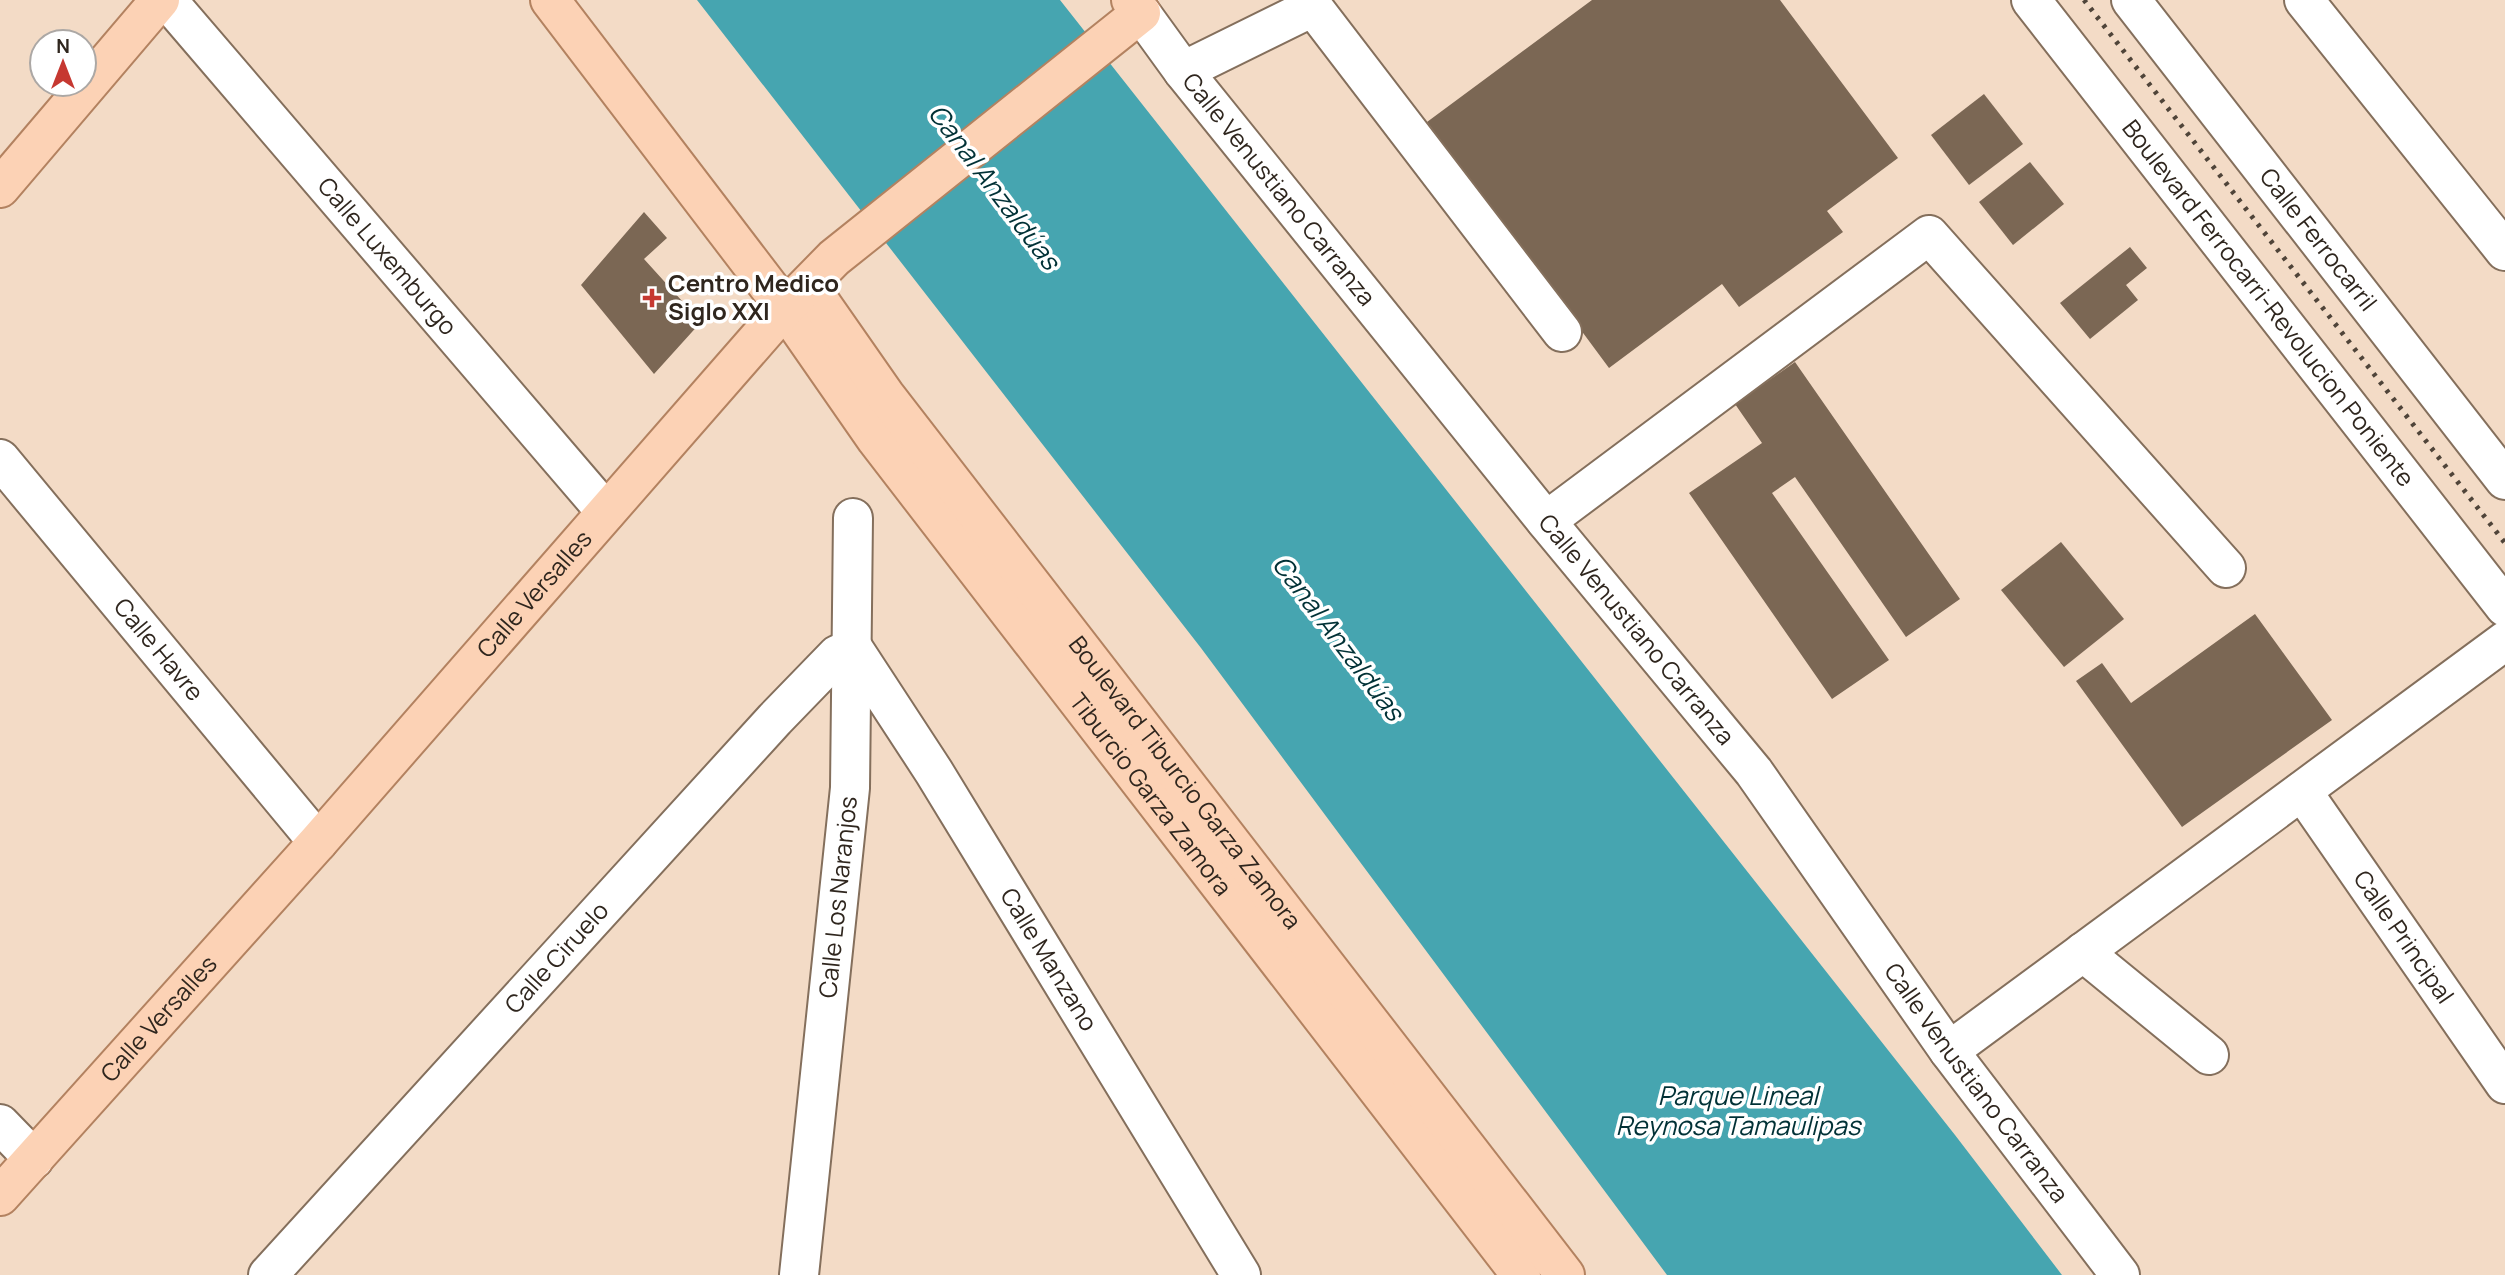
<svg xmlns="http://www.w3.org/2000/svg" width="2505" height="1275" font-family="Manrope,sans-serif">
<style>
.water{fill:#46a5b0}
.building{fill:#7b6754}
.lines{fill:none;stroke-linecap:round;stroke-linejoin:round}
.minor-casing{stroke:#846f5c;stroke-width:42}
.major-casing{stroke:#b38260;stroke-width:42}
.minor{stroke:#fff;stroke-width:38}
.major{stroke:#fcd2b5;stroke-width:38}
.rail{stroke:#4f4439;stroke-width:5;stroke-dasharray:3.5 7;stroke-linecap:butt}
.poi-dot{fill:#c63831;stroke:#fff;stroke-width:2.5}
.labels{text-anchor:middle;stroke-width:7;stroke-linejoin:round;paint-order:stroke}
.street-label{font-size:24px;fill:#2f261e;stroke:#fff}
.poi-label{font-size:24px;font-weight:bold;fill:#2f261e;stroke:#fff;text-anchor:start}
.water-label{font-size:26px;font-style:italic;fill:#013136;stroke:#fff}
</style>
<rect width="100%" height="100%" fill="#f3dbc6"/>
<path class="water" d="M697 0H1060L1955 1135 2062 1275H1667L1201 648Z"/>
<g class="building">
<path d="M1592 0H1780L1898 158 1827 211 1843 232 1739 307 1722 284 1609 368 1427 122Z"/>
<path d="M1984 94 2023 144 1969 185 1931 135Z"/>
<path d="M2030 162 2064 204 2013 245 1979 202Z"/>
<path d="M644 212 667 238 644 259 701 322 654 374 581 285Z"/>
<path d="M2130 247 2147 268 2126 285 2138 300 2090 339 2060 303Z"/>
<path d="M1795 362 1960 599 1906 637 1795 477 1772 493 1889 660 1832 699 1689 493 1762 443 1735 404Z"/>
<path d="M2061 542 2124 619 2064 667 2001 590Z"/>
<path d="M2255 614 2332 720 2182 827 2076 681 2102 663 2131 703Z"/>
</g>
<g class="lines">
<g class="minor-casing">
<g id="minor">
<path id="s1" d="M167 0 606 512"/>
<path id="s2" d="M2031 0 2505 607"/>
<path id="s3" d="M2131 0 2505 480"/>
<path d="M2304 0 2505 251"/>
<path id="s4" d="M1141 13 1183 71 1546 521 1754 772 1949 1051 2120 1275"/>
<path d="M1183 71 1313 7 1562 332"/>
<path id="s5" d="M0 459 318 842"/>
<path d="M1546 521 1929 235 2226 568"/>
<path id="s6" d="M2302 791 2505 1084"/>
<path d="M2083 952 2209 1055"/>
<path d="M1949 1051 2505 641"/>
<path d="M0 1124 34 1159"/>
<path id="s7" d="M268 1275 775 719 837 655 853 648 934 772 1241 1275"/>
<path id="s8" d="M799 1275 850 788 853 518"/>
</g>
</g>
<g class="major-casing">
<g id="major">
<path id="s9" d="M550 0 785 308 876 439 1521 1275"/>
<path d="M0 188 160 0"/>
<path id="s10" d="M809 286 885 395 1565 1275"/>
<path id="s11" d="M0 1196 318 842 785 308 834 258 1141 13 1131 0"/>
</g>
</g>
<use href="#minor" class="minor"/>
<use href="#major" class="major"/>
<path class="rail" d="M2084 0 2505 543"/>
</g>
<path class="poi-dot" d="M648.5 287.5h7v7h7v7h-7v7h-7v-7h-7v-7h7z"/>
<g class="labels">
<g class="street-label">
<text dy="8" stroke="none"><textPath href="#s4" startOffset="224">Calle Venustiano Carranza</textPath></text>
<text dy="8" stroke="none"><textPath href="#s3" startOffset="304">Calle Ferrocarril</textPath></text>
<text dy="8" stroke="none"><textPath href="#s1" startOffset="338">Calle Luxemburgo</textPath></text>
<text dy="8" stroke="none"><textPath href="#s2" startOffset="385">Boulevard Ferrocarri-Revolucion Poniente</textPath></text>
<text dy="8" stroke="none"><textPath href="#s11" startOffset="805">Calle Versalles</textPath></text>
<text dy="8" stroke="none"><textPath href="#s4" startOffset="791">Calle Venustiano Carranza</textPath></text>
<text dy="8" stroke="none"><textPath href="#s5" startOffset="248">Calle Havre</textPath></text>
<text dy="8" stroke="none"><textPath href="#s10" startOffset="623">Boulevard Tiburcio Garza Zamora</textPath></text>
<text dy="8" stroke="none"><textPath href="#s9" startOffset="996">Tiburcio Garza Zamora</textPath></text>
<text dy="8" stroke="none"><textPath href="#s8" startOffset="380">Calle Los Naranjos</textPath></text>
<text dy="8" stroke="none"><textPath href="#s6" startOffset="178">Calle Principal</textPath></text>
<text dy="8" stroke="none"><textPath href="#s7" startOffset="429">Calle Ciruelo</textPath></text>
<text dy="8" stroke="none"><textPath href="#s7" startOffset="1227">Calle Manzano</textPath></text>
<text dy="8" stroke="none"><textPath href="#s11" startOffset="238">Calle Versalles</textPath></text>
<text dy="8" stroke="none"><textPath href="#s4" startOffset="1358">Calle Venustiano Carranza</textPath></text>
</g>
<g class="poi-label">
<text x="668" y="292">Centro Medico<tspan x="668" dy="28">Siglo XXI</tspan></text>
</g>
<g class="water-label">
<text transform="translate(994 187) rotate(53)" y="9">Canal Anzaldúas</text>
<text transform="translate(1338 638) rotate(53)" y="9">Canal Anzaldúas</text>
<text x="1738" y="1105">Parque Lineal<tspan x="1738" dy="30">Reynosa Tamaulipas</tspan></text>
</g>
</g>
<g transform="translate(63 63)"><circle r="33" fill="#ffffff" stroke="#aca8a5" stroke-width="2"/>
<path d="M0-5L12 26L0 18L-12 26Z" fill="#c63831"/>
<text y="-10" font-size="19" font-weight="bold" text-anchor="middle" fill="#2f261e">N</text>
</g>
</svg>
